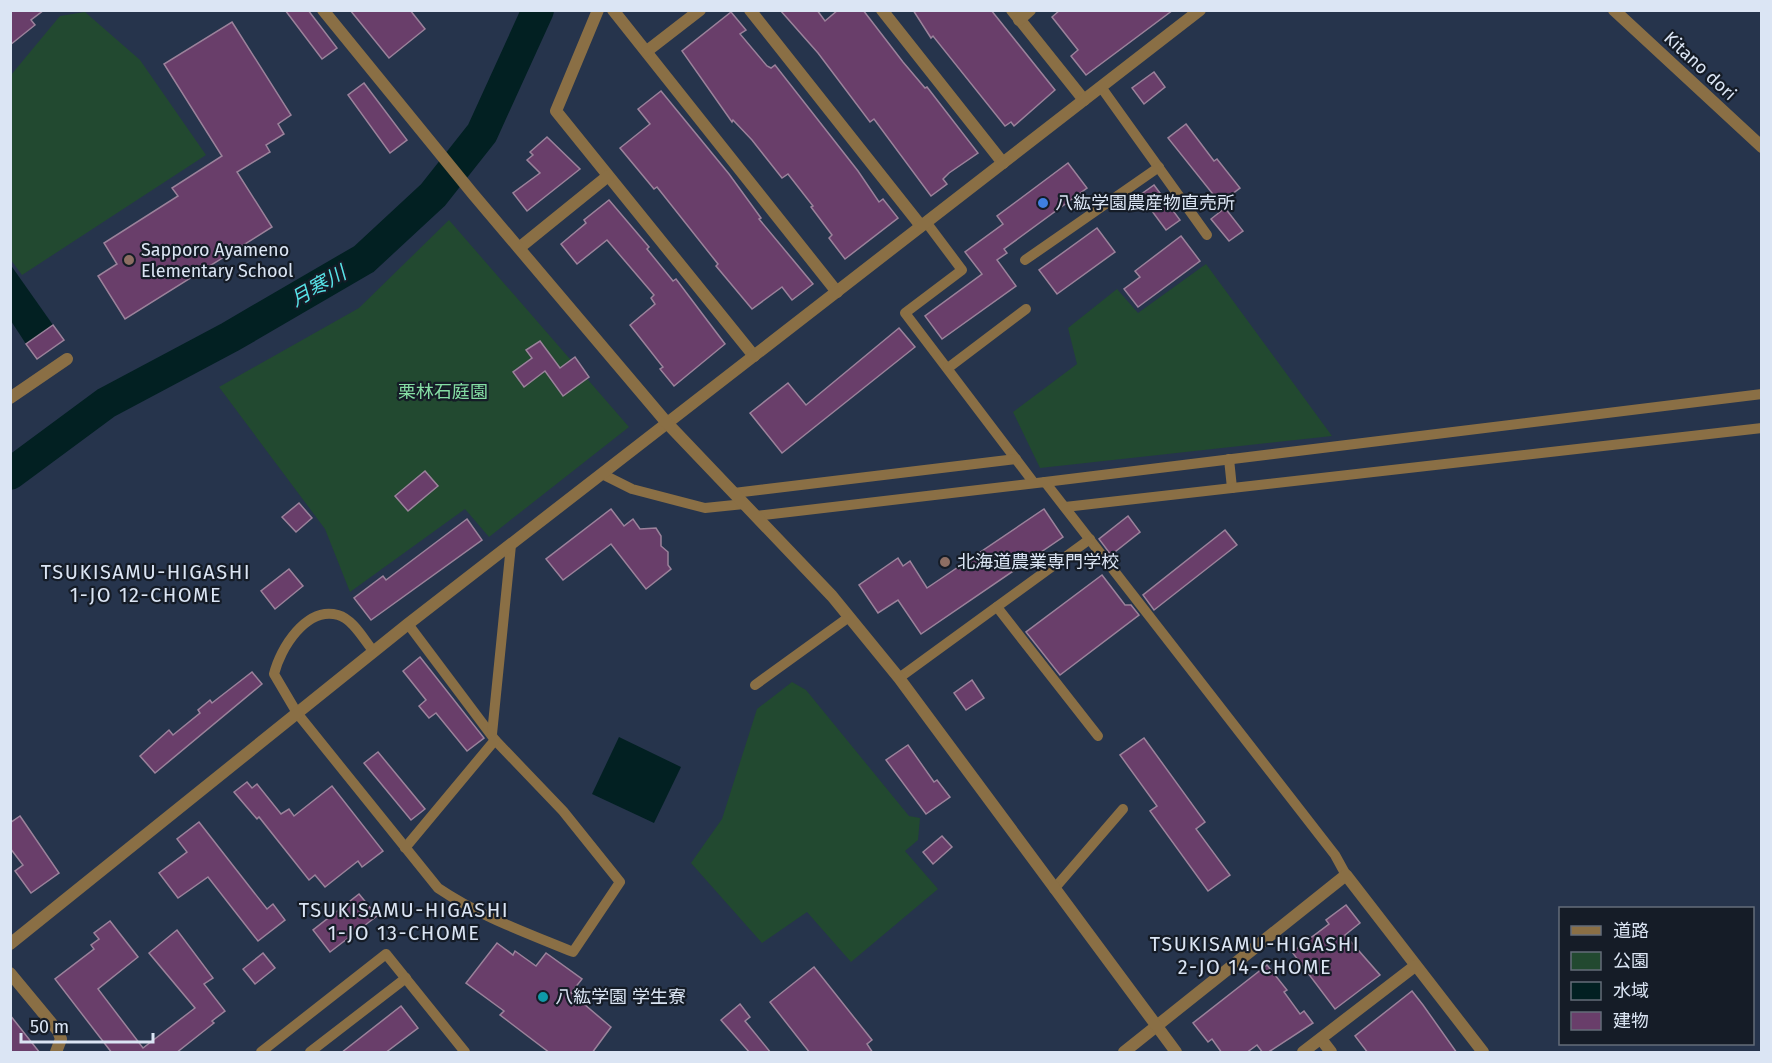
<svg xmlns="http://www.w3.org/2000/svg" width="1772" height="1063" font-family="'Fira Sans','Noto Sans JP',sans-serif">
<style>
.green{fill:#224930}
.water{fill:#022022}
.lines{fill:none;stroke-linecap:round;stroke-linejoin:round}
.river{stroke:#022022;stroke-width:32}
.building{fill:#693e6a;stroke:#9b829b;stroke-width:1.5}
.service{stroke:#8a6f45;stroke-width:10}
.minor{stroke:#8a6f45;stroke-width:12}
.tertiary{stroke:#8a6f45;stroke-width:12}
.shop-dot{fill:#3f7fe0;stroke:#151c27;stroke-width:2}
.education-dot{fill:#8d6e63;stroke:#151c27;stroke-width:2}
.culture-dot{fill:#0f9aa8;stroke:#151c27;stroke-width:2}
.labels{text-anchor:middle;stroke-width:4.5;stroke-linejoin:round;paint-order:stroke}
.street-label{font-size:18px;fill:#dbe5f4;stroke:#151c27}
.poi-label{font-size:18px;fill:#dbe5f4;stroke:#151c27;text-anchor:start}
.park-label{font-size:18px;fill:#85dea4;stroke:#151c27}
.water-label{font-size:20px;font-style:italic;fill:#57e3e8;stroke:#151c27}
.neighbourhood-label{font-size:20px;letter-spacing:1.5px;fill:#dbe5f4;stroke:#151c27}
</style>
<rect width="100%" height="100%" fill="#26344c"/>
<g class="green">
<path d="M85 12 140 60 206 155 22 275 11 260V75L60 16Z"/>
<path d="M449 220 629 427 489 537 465 509 350 592 325 529 219 387 359 308Z"/>
<path d="M1206 264 1332 436 1040 468 1013 412 1077 364 1068 328 1117 289 1138 313Z"/>
<path d="M792 682 806 690 909 816 920 818 918 840 905 851 938 889 851 962 807 912 762 943 691 863 722 819 757 709Z"/>
</g>
<g class="water">
<path d="M10 264 53 325 26 344 11 321Z"/>
<path d="M619 737 681 767 654 823 592 794Z"/>
</g>
<g class="lines">
<path class="river" d="M10 474 106 403 230 337 364 259 433 195 482 133 538 10"/>
</g>
<g class="building">
<path d="M10 10H44L31 20 35 25 10 45Z"/>
<path d="M285 10H308L337 48 322 59Z"/>
<path d="M350 10H410L425 29 389 58Z"/>
<path d="M780 10H817L825 21 838 10H863L903 62 925 88 927 87 978 153 949 173 943 179 947 184 931 196 874 119 870 122 818 53Z"/>
<path d="M913 10H991L1055 90 1014 126 1011 122 1005 126 933 36 931 38Z"/>
<path d="M1060 10H1173L1086 75 1071 56 1078 50 1052 17Z"/>
<path d="M731 12 746 30 740 34 767 66 771 68 775 65 858 171 879 202 883 199 898 218 845 259 829 238 832 235 811 207 813 206 788 174 782 178 752 140 733 120 732 122 682 51Z"/>
<path d="M232 22 291 115 278 124 284 134 266 145 270 152 237 172 272 227 125 319 98 276 117 264 104 243 178 196 172 188 222 156 164 64Z"/>
<path d="M1154 72 1165 87 1144 104 1132 88Z"/>
<path d="M364 83 407 140 390 153 348 95Z"/>
<path d="M661 91 729 174 761 218 759 219 813 284 792 300 782 287 752 309 716 266 718 264 657 187 654 189 620 148 650 124 638 109Z"/>
<path d="M1186 124 1214 161 1217 159 1240 188 1220 203 1168 138Z"/>
<path d="M547 137 580 169 527 211 513 193 540 173 527 160 533 155 530 152Z"/>
<path d="M1068 163 1087 188 1004 249 1007 253 997 260 1016 286 942 339 925 316 982 274 965 252 1003 224 997 216Z"/>
<path d="M1154 185 1180 220 1166 230 1140 195Z"/>
<path d="M609 200 649 247 647 249 673 281 676 279 725 344 674 386 660 369 663 367 630 325 655 304 651 298 654 295 607 240 577 264 561 244 586 223 584 220Z"/>
<path d="M1225 208 1243 231 1229 241 1211 219Z"/>
<path d="M1097 228 1115 252 1057 294 1039 270Z"/>
<path d="M1181 236 1200 261 1138 307 1124 289 1140 277 1135 271Z"/>
<path d="M53 325 64 340 37 359 26 344Z"/>
<path d="M899 328 915 347 782 453 750 413 788 383 806 405Z"/>
<path d="M540 341 560 368 575 357 589 377 563 396 545 371 524 387 513 372 532 358 526 350Z"/>
<path d="M425 471 438 486 408 511 395 496Z"/>
<path d="M299 503 312 518 296 532 282 517Z"/>
<path d="M611 509 624 526 633 519 640 529 656 528 661 536V546L668 552V565L671 569 646 589 611 544 563 580 546 559Z"/>
<path d="M1044 509 1063 537 921 634 898 600 878 613 859 585 898 558 903 566 910 561 927 588Z"/>
<path d="M1128 516 1140 532 1111 555 1099 539Z"/>
<path d="M467 519 482 540 371 620 354 598 383 576 386 580Z"/>
<path d="M1225 530 1237 545 1154 610 1143 595Z"/>
<path d="M289 569 303 586 275 609 261 591Z"/>
<path d="M1102 575 1125 605H1131L1139 615 1060 675 1026 632Z"/>
<path d="M420 657 484 738 467 751 436 713 429 718 419 706 426 700 403 671Z"/>
<path d="M252 672 262 684 155 773 140 756 169 730 173 735 200 713 198 710 210 700 212 703Z"/>
<path d="M972 680 984 698 966 710 954 693Z"/>
<path d="M1144 738 1205 822 1196 829 1230 875 1208 891 1150 811 1157 806 1120 755Z"/>
<path d="M908 745 934 782 937 780 950 797 926 814 886 760Z"/>
<path d="M378 752 425 809 411 820 364 763Z"/>
<path d="M247 782 252 788 257 784 281 814 289 809 294 816 332 786 383 851 362 867 358 861 325 887 315 875 309 880 259 817 257 819 234 792Z"/>
<path d="M20 816 59 873 31 893 15 871 23 865 10 848V823Z"/>
<path d="M199 822 267 909 273 904 285 920 258 941 208 877 178 898 159 873 187 852 177 839Z"/>
<path d="M942 836 952 847 933 864 923 852Z"/>
<path d="M359 894 377 916 330 952 313 930Z"/>
<path d="M1346 905 1360 923 1345 935 1380 975 1335 1009 1292 952 1329 924 1326 920Z"/>
<path d="M110 921 138 957 98 989 143 1048 195 1008 149 953 177 930 213 978 204 984 225 1011 212 1021 214 1023 176 1053H112L55 979 94 949 91 945 99 939 94 933Z"/>
<path d="M497 943 513 955 515 951 536 966 546 953 582 979 571 993 611 1027 592 1053H550L500 1015 504 1011 466 983Z"/>
<path d="M263 953 275 968 255 984 243 969Z"/>
<path d="M1267 965 1287 990 1284 992 1300 1014 1304 1011 1313 1023 1267 1053H1263L1257 1045 1246 1053H1222L1212 1039 1208 1042 1193 1023Z"/>
<path d="M814 967 872 1040 867 1044 873 1053H810L770 1002Z"/>
<path d="M1412 991 1423 1005 1457 1053H1368L1355 1036Z"/>
<path d="M740 1004 750 1017 745 1021 771 1053H750L721 1020Z"/>
<path d="M401 1006 418 1028 385 1053H341Z"/>
<path d="M10 1015 40 1053H10Z"/>
</g>
<g class="lines">
<g class="service">
<path d="M1101 87 1207 235"/>
<path d="M926 222 962 270 905 313 1034 483"/>
<path d="M1025 260 1159 167"/>
<path d="M948 368 1026 309"/>
<path d="M1229 459 1232 488"/>
<path d="M602 474 632 489 705 508 744 504"/>
<path d="M1045 482 1762 394"/>
<path d="M734 493 1016 459"/>
<path d="M1065 507 1762 428"/>
<path d="M756 516 1045 482 1335 855 1346 875"/>
<path d="M997 607 1098 736"/>
<path d="M374 652C364 640 353 619 338 615 306 606 280 649 274 674L297 713 438 888C479 916 527 933 573 952L620 882 563 811 495 740 408 624"/>
<path d="M899 678 1090 539"/>
<path d="M755 685 849 617"/>
<path d="M492 734 511 545"/>
<path d="M405 848 495 740"/>
<path d="M1054 889 1123 809"/>
<path d="M261 1052 386 954 465 1052"/>
<path d="M310 1052 406 978"/>
</g>
<g class="minor">
<path d="M598 10 556 111 754 356"/>
<path d="M613 10 837 292"/>
<path d="M750 10 921 226"/>
<path d="M882 10 1003 163"/>
<path d="M1012 10 1084 100"/>
<path d="M1019 20 1030 10"/>
<path d="M647 51 700 10"/>
<path d="M519 248 608 176"/>
<path d="M10 398 67 359"/>
<path d="M10 944 408 624 1200 10"/>
<path d="M10 973 58 1031 61 1039 56 1052"/>
<path d="M1321 1039 1331 1052"/>
<path d="M1124 1052 1346 875 1483 1052"/>
<path d="M1303 1052 1415 966"/>
</g>
<g class="tertiary">
<path d="M323 10 473 194 667 423 832 596 899 678 1176 1052"/>
<path d="M1614 10 1762 147"/>
</g>
</g>
<circle class="shop-dot" cx="1043" cy="203" r="6"/>
<g class="education-dot">
<circle cx="129" cy="260" r="6"/>
<circle cx="945" cy="562" r="6"/>
</g>
<circle class="culture-dot" cx="543" cy="997" r="6"/>
<g class="labels">
<g class="street-label">
<text transform="translate(1700 66) rotate(43)" y="6">Kitano dori</text>
</g>
<g class="poi-label">
<text x="1055" y="209">八紘学園農産物直売所</text>
<text x="141" y="256">Sapporo Ayameno<tspan x="141" dy="21">Elementary School</tspan></text>
<text x="957" y="568">北海道農業専門学校</text>
<text x="555" y="1003">八紘学園 学生寮</text>
</g>
<g class="park-label">
<text x="443" y="398">栗林石庭園</text>
</g>
<g class="water-label">
<text transform="translate(318 286) rotate(-30)" y="7">月寒川</text>
</g>
<g class="neighbourhood-label">
<text x="146" y="579">TSUKISAMU-HIGASHI<tspan x="146" dy="23">1-JO 12-CHOME</tspan></text>
<text x="404" y="917">TSUKISAMU-HIGASHI<tspan x="404" dy="23">1-JO 13-CHOME</tspan></text>
<text x="1255" y="951">TSUKISAMU-HIGASHI<tspan x="1255" dy="23">2-JO 14-CHOME</tspan></text>
</g>
</g>
<rect width="1772" height="1063" fill="none" stroke="#dbe5f4" stroke-width="24"/>
<rect x="1559" y="907" width="195" height="138" fill="#151c27" stroke="#646c79" stroke-width="1.5"/>
<rect x="1571" y="926" width="30" height="9" fill="#8a6f45" stroke="#646c79" stroke-width="1.5"/>
<text x="1613" y="937" font-size="18" fill="#dbe5f4">道路</text>
<rect x="1571" y="952" width="30" height="18" fill="#224930" stroke="#646c79" stroke-width="1.5"/>
<text x="1613" y="967" font-size="18" fill="#dbe5f4">公園</text>
<rect x="1571" y="982" width="30" height="18" fill="#022022" stroke="#646c79" stroke-width="1.5"/>
<text x="1613" y="997" font-size="18" fill="#dbe5f4">水域</text>
<rect x="1571" y="1012" width="30" height="18" fill="#693e6a" stroke="#646c79" stroke-width="1.5"/>
<text x="1613" y="1027" font-size="18" fill="#dbe5f4">建物</text>
<path d="M21 1033v9h132v-9" fill="none" stroke="#dbe5f4" stroke-width="3"/>
<text x="30" y="1033" font-size="18" fill="#dbe5f4" stroke="#151c27" stroke-width="4.5" paint-order="stroke">50 m</text>
</svg>
